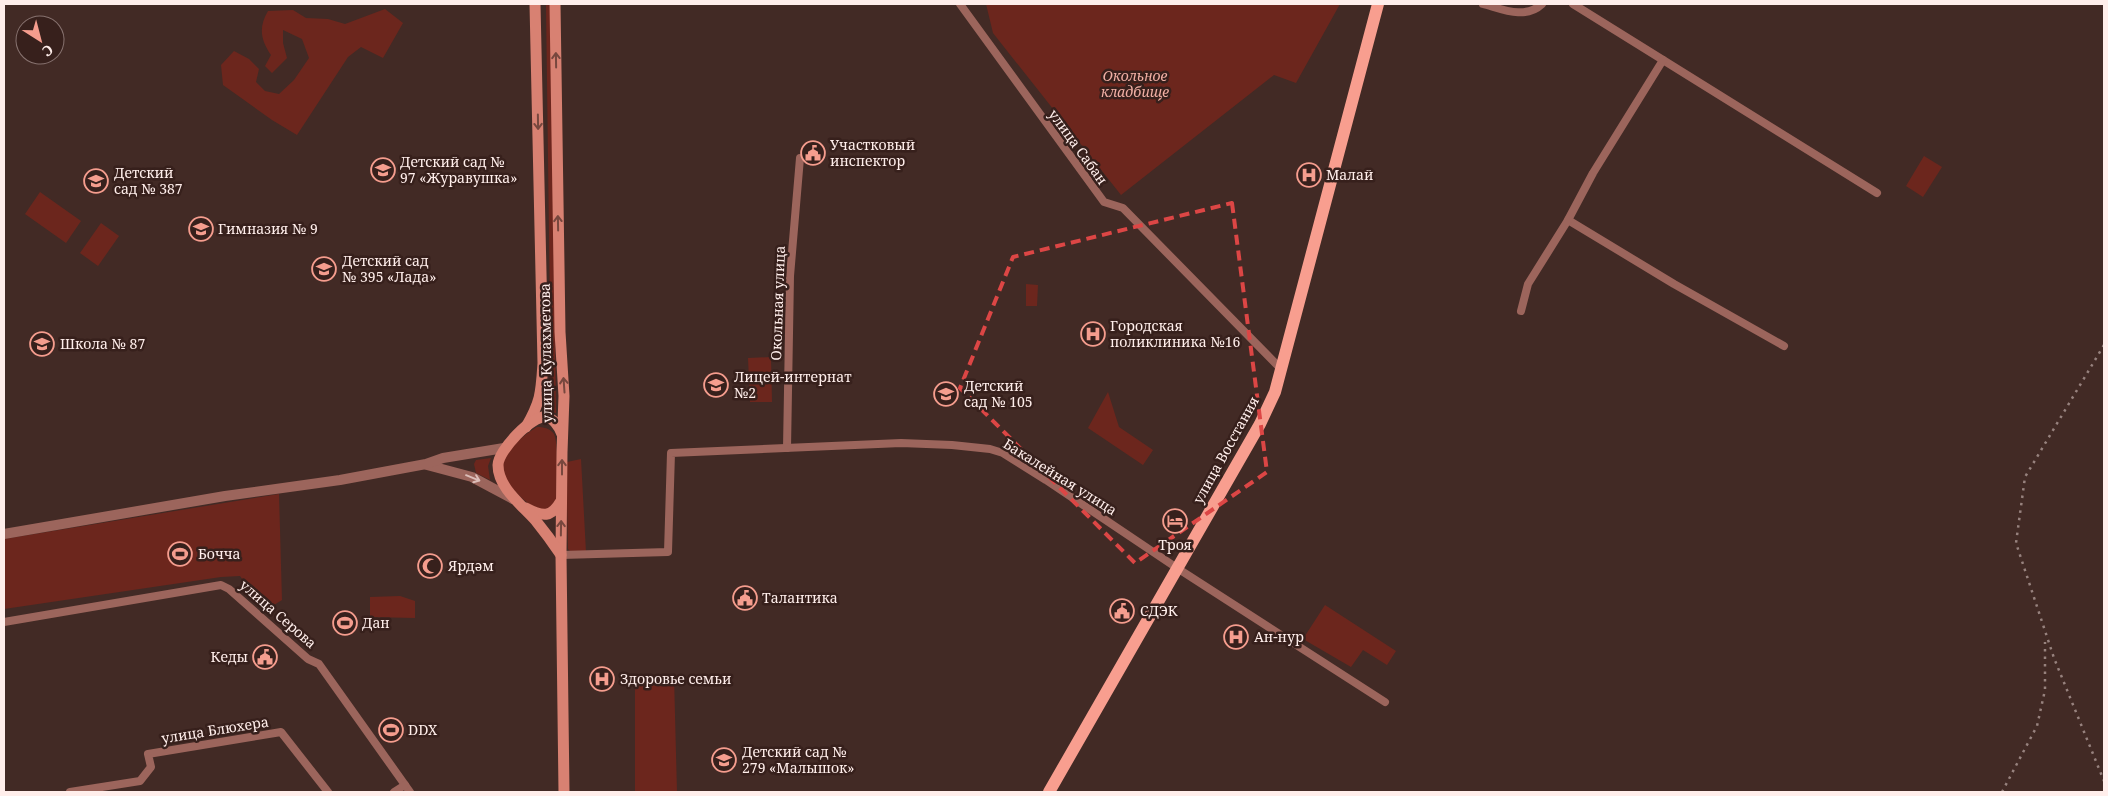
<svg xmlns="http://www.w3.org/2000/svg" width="2108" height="796" font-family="'Noto Serif',serif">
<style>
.green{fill:#6c261d}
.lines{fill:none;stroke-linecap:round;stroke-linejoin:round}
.minor{stroke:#9c655c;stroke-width:8}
.tertiary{stroke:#9c655c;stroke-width:10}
.secondary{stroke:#d88172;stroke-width:11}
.primary{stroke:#f89e8f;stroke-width:12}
.rail{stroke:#97827e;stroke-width:2.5;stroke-dasharray:2.5 5;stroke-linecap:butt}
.oneway{stroke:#77473e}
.oneway2{stroke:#dcbeb9}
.marked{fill:none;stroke:#dc4645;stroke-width:4;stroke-dasharray:10 6;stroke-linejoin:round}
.labels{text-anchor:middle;stroke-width:5;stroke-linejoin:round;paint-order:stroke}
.park-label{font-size:14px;font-style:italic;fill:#f1afa4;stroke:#37201c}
.poi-label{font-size:14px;fill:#ffeeeb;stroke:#37201c;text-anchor:start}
.street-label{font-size:14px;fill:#ffeeeb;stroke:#37201c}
</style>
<rect width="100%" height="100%" fill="#422a25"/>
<g class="green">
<path d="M546 4H551L556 413 547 411 551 388Z"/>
<path d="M986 4H1340L1296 83 1274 75 1121 195 993 33Z"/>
<path d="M385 9 403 23 383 58 361 47 348 57 297 135 272 120 223 85 221 65 234 51 249 59 259 69 256 82 265 91 279 94 294 80 309 58 302 39 283 30V43L287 58 272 73 265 66 271 55C261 40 258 28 268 11L293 10 306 18 328 19 345 24Z"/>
<path d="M1924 156 1942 167 1923 197 1906 186Z"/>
<path d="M40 192 81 221 66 243 25 214Z"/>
<path d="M101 223 119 236 98 266 80 253Z"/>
<path d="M1026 284 1038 285 1037 306H1026Z"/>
<path d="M771 357 772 402H750L748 358Z"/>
<path d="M1108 392 1119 427 1153 450 1143 465 1088 428Z"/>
<path d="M537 427C543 427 550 428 554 434 559 443 556 489 556 502L547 511C542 509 534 508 529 504 517 495 498 476 502 459 505 450 528 432 537 427Z"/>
<path d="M491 458 488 466 490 480 476 473 474 464 476 460Z"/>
<path d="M581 459 586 552 570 551 568 549 566 465 567 462Z"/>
<path d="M279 494 282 600 266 610 240 576 221 577 4 609V539Z"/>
<path d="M400 596 415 601V618L370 617V597Z"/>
<path d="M1325 605 1396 651 1387 665 1363 650 1351 667 1303 639Z"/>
<path d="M635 676H674L677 792H635Z"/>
</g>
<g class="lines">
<g class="minor">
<path d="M960 4 1104 202 1123 208 1281 369"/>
<path d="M1483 4C1502 9 1525 20 1542 4"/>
<path d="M1573 4 1877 193"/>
<path d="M1568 220 1674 284 1784 346"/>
<path d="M1521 311 1528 284 1568 220 1593 173 1663 60"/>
<path d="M787 448 790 276 800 158"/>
<path d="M561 555 668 552 671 453 901 443 952 445 990 449 1003 453 1046 480 1177 568 1385 702"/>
<path d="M4 622 221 585 229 589 308 659 319 664 410 792"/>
<path d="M70 792 140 781 151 767 148 754 281 732 328 792"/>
<path d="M394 792 405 785"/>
</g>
<g class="tertiary">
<path d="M427 465 472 477 513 499"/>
<path d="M4 534 225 496 340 480 426 464 443 458 504 448"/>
</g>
<g class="secondary">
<path d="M555 4 560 332 564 396 562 452 561 555 564 792"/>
<path d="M526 427C541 401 541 393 543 363L535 4"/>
<path d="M526 508C543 517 551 518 561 501"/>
<path d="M561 555C553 543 545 532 536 521 522 505 498 488 498 465 498 451 532 414 547 417 555 419 559 427 562 434"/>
</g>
<path class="primary" d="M1049 792 1260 424 1275 392 1378 4"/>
<g class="rail">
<path d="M2104 345 2025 477 2016 543 2054 658 2104 781"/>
<path d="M2002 792 2037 726 2045 690V642"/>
</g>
</g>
<defs><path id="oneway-shaft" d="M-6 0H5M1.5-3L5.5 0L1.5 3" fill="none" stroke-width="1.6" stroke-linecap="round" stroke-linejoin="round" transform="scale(1.25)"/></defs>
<g class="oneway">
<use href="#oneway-shaft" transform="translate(556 60) rotate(-91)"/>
<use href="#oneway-shaft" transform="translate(538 122) rotate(89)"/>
<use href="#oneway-shaft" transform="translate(558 223) rotate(-91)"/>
<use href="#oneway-shaft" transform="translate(564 385) rotate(-94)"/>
<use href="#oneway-shaft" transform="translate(562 467) rotate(-90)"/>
<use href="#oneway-shaft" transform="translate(561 528) rotate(-89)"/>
</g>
<use class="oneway2" href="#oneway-shaft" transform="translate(473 478) rotate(22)"/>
<path class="marked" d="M1232 203 1267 472 1135 563 960 388 1013 257Z"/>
<defs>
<g id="civic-ring" transform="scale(1.25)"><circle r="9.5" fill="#37201c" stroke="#f59d8e" stroke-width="1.5"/><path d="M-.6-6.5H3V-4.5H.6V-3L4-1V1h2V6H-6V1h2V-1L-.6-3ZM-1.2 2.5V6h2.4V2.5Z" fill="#f59d8e"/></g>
<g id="school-ring" transform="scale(1.25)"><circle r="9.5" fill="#37201c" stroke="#f59d8e" stroke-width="1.5"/><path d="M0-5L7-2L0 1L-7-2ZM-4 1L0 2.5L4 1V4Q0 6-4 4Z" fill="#f59d8e"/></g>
<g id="hospital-ring" transform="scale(1.25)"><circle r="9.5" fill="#37201c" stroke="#f59d8e" stroke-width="1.5"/><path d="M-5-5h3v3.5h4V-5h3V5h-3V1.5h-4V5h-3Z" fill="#f59d8e"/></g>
<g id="hotel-ring" transform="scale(1.25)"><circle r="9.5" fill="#37201c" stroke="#f59d8e" stroke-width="1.5"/><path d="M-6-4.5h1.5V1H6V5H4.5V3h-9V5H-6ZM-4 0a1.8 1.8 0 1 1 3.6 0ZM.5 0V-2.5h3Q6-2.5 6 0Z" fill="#f59d8e"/></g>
<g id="stadium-ring" transform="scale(1.25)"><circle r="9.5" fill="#37201c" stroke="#f59d8e" stroke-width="1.5"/><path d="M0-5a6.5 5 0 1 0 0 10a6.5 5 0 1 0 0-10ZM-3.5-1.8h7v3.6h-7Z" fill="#f59d8e"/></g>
<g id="mosque-ring" transform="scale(1.25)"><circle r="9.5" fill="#37201c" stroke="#f59d8e" stroke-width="1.5"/><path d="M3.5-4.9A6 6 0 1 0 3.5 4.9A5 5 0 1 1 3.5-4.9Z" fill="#f59d8e"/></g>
</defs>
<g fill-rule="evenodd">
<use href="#civic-ring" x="813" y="153"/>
<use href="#school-ring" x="383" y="170"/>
<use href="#hospital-ring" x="1309" y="175"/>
<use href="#school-ring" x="96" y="181"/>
<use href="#school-ring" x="201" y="229"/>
<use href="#school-ring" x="324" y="269"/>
<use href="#hospital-ring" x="1093" y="334"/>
<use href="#school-ring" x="42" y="344"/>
<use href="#school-ring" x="716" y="385"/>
<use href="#school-ring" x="946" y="394"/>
<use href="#hotel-ring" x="1175" y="521"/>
<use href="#stadium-ring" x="180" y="554"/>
<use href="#mosque-ring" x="430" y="566"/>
<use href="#civic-ring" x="745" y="598"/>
<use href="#civic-ring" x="1122" y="611"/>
<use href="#stadium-ring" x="345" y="623"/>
<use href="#hospital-ring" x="1236" y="637"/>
<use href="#civic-ring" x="265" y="657"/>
<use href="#hospital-ring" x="602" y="679"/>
<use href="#stadium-ring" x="391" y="730"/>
<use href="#school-ring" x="724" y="760"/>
</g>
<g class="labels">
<g class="park-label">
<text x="1135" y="81">Окольное<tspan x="1135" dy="16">кладбище</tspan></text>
</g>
<g class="poi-label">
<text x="830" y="150">Участковый<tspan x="830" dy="16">инспектор</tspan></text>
<text x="400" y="167">Детский сад №<tspan x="400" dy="16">97 «Журавушка»</tspan></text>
<text x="114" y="178">Детский<tspan x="114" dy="16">сад № 387</tspan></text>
<text x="1326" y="180">Малай</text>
<text x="218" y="234">Гимназия № 9</text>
<text x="342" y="266">Детский сад<tspan x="342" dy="16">№ 395 «Лада»</tspan></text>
<text x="1110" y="331">Городская<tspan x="1110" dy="16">поликлиника №16</tspan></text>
<text x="60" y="349">Школа № 87</text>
<text x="734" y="382">Лицей-интернат<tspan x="734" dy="16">№2</tspan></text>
<text x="964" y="391">Детский<tspan x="964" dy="16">сад № 105</tspan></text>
<text x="1175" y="550" text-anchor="middle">Троя</text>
<text x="198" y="559">Бочча</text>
<text x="448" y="571">Ярдәм</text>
<text x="762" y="603">Талантика</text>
<text x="1140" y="616">СДЭК</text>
<text x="362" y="628">Дан</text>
<text x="1254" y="642">Ан-нур</text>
<text x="248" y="662" text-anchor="end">Кеды</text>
<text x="620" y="684">Здоровье семьи</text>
<text x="408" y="735">DDX</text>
<text x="742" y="757">Детский сад №<tspan x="742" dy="16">279 «Малышок»</tspan></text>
</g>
<g class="street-label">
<text transform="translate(1078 147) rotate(54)" y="5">улица Сабан</text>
<text transform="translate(778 303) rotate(-88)" y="5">Окольная улица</text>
<text transform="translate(546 353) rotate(-91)" y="5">улица Кулахметова</text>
<text transform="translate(1226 450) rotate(-61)" y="5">улица Восстания</text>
<text transform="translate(1060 477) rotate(32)" y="5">Бакалейная улица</text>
<text transform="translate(278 614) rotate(41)" y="5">улица Серова</text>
<text transform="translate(215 730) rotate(-9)" y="5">улица Блюхера</text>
</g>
</g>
<rect width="2108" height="796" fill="none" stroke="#ffeeeb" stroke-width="10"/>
<g transform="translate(40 40) rotate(144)"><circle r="24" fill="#37201c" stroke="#87726f"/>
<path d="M0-4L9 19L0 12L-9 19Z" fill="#f59d8e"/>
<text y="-8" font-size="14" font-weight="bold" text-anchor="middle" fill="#ffeeeb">С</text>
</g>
</svg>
